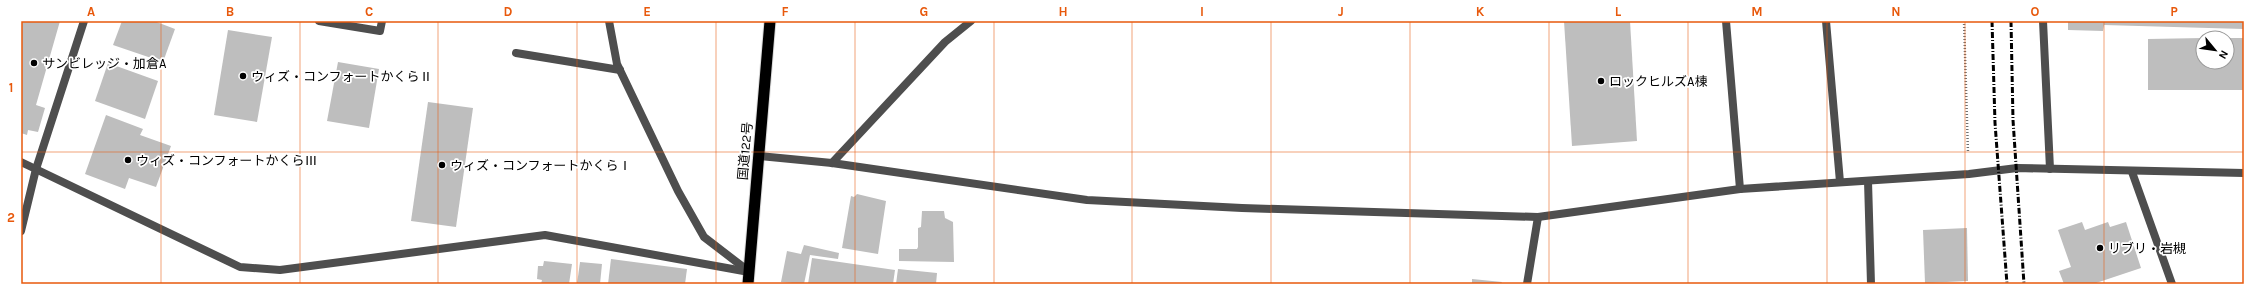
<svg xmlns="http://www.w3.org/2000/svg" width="2265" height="305" viewBox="0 0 2265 305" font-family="Karla,'Noto Sans JP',sans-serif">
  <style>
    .building { fill: #bebebe }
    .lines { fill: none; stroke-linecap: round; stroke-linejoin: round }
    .trunk-casing { stroke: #dbdbdb; stroke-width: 13 }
    .path { stroke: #707070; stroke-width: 2.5; stroke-dasharray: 1 2; stroke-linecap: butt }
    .service { stroke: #4e4e4e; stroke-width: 8 }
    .minor { stroke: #4e4e4e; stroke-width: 8 }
    .tertiary { stroke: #4e4e4e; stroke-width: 8 }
    .trunk { stroke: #000; stroke-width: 11 }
    .rail { stroke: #000; stroke-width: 3; stroke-dasharray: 6 2 1 2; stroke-linecap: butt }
    .grid { fill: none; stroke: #e8590c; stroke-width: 1; stroke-opacity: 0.55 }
    .poi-dot { fill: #000; stroke: #fff; stroke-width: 1.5 }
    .labels { text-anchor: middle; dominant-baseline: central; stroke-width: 3.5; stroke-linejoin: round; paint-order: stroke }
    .poi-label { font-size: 13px; fill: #000; stroke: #fff; text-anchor: start }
    .street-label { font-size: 13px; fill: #000; stroke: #fff }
    .neatline { fill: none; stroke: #e8590c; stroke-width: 1.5 }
    .grid-label { font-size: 13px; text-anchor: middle; font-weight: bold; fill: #e8590c }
  </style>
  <rect width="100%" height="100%" fill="#fff"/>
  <g class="building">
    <polygon points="21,21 60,21 36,105 45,108 38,132 28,130 27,135 21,133"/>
    <polygon points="122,21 154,21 175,29 163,62 113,45"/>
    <polygon points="1564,21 1630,21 1637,141 1572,146"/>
    <polygon points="2068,21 2244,21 2244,29 2104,25 2103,31 2068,30"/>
    <polygon points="228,30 272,37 257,122 214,115"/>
    <polygon points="2203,38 2203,62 2227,62 2227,38 2244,38 2244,90 2148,90 2148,39"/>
    <polygon points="338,62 379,69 369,128 327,121"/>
    <polygon points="108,63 158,81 145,119 95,101"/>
    <polygon points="428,102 473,108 456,227 411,221"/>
    <polygon points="106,115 143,129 140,135 171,146 156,187 129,178 125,189 85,174"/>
    <polygon points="857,194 886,201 878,254 842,248 851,196 854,197"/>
    <polygon points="922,211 944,211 945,218 953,222 954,262 899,261 899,249 917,249 918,247 918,228 921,227"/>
    <polygon points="2082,222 2085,230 2108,222 2110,227 2126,222 2141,268 2093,284 2064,284 2059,271 2071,267 2058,230"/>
    <polygon points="1967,228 1968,281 1925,283 1923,230"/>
    <polygon points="804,245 839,253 838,259 810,255 804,284 781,282 787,251 801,254"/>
    <polygon points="812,258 895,270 893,284 808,284"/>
    <polygon points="611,259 687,269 685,284 608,284"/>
    <polygon points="544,261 572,264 569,284 541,284 542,280 537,279 538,266 543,266"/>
    <polygon points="580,262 602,264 600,284 577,284"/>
    <polygon points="898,269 937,273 936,284 896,284"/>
    <polygon points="1472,279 1502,282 1501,284 1472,284"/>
  </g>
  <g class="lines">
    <g class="trunk-casing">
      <polyline id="trunk" points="748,284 770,21"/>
    </g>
    <polyline class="path" points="1964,21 1968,153"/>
    <g class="service">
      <polyline points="1726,21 1740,189"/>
      <polyline points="1826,21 1840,182"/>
    </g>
    <g class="minor">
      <polyline points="319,21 380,31 382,21"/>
      <polyline points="609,21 617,64 678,191 704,237 747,270"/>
      <polyline points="2043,21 2050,169"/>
      <polyline points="516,53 620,70"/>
      <polyline points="21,162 240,267 280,270 545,235 749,272"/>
      <polyline points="832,163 945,42 971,21"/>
      <polyline points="2132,172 2172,284"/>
      <polyline points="1868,181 1871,284"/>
      <polyline points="21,231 36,169 84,21"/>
      <polyline points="1527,284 1538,217"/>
    </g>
    <polyline class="tertiary" points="759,156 832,163 1087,200 1242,208 1538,217 1740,189 1969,174 2017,168 2244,173"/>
    <use href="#trunk" class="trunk"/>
    <g class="rail">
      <polyline points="1992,21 1995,123 2007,284"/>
      <polyline points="2011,21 2013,120 2024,284"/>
    </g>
  </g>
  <path class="grid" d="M 161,21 L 161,284M 300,21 L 300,284M 438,21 L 438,284M 577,21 L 577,284M 716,21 L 716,284M 855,21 L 855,284M 994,21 L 994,284M 1132,21 L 1132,284M 1271,21 L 1271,284M 1410,21 L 1410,284M 1549,21 L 1549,284M 1688,21 L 1688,284M 1827,21 L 1827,284M 1965,21 L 1965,284M 2104,21 L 2104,284M 21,152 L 2244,152"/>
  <g class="poi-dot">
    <circle cx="34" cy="63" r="4"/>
    <circle cx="243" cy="76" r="4"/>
    <circle cx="1601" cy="81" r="4"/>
    <circle cx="128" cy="160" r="4"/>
    <circle cx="442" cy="165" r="4"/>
    <circle cx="2100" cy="248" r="4"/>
  </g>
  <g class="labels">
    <g class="poi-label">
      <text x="42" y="63">サンビレッジ・加倉A</text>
      <text x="251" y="76">ウィズ・コンフォートかくらⅡ</text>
      <text x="1609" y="81">ロックヒルズA棟</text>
      <text x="136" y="160">ウィズ・コンフォートかくらⅢ</text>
      <text x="450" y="165">ウィズ・コンフォートかくらⅠ</text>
      <text x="2108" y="248">リブリ・岩槻</text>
    </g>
    <g class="street-label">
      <text transform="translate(745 151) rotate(-85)">国道122号</text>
    </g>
  </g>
  <rect width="2265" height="305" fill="none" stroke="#ffffff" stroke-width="44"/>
  <g transform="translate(2215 50) rotate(119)"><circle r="19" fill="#ffffff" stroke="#999999"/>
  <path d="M0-3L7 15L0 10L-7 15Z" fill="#000000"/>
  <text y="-6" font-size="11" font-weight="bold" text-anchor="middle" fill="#000000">N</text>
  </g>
  <rect x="22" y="22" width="2221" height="261" class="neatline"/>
  <g class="grid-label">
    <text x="91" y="16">A</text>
    <text x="230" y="16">B</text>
    <text x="369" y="16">C</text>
    <text x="508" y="16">D</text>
    <text x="647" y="16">E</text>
    <text x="785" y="16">F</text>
    <text x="924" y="16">G</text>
    <text x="1063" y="16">H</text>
    <text x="1202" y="16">I</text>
    <text x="1341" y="16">J</text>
    <text x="1480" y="16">K</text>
    <text x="1618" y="16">L</text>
    <text x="1757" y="16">M</text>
    <text x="1896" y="16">N</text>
    <text x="2035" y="16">O</text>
    <text x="2174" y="16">P</text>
    <text x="11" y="92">1</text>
    <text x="11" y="222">2</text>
  </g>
</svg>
